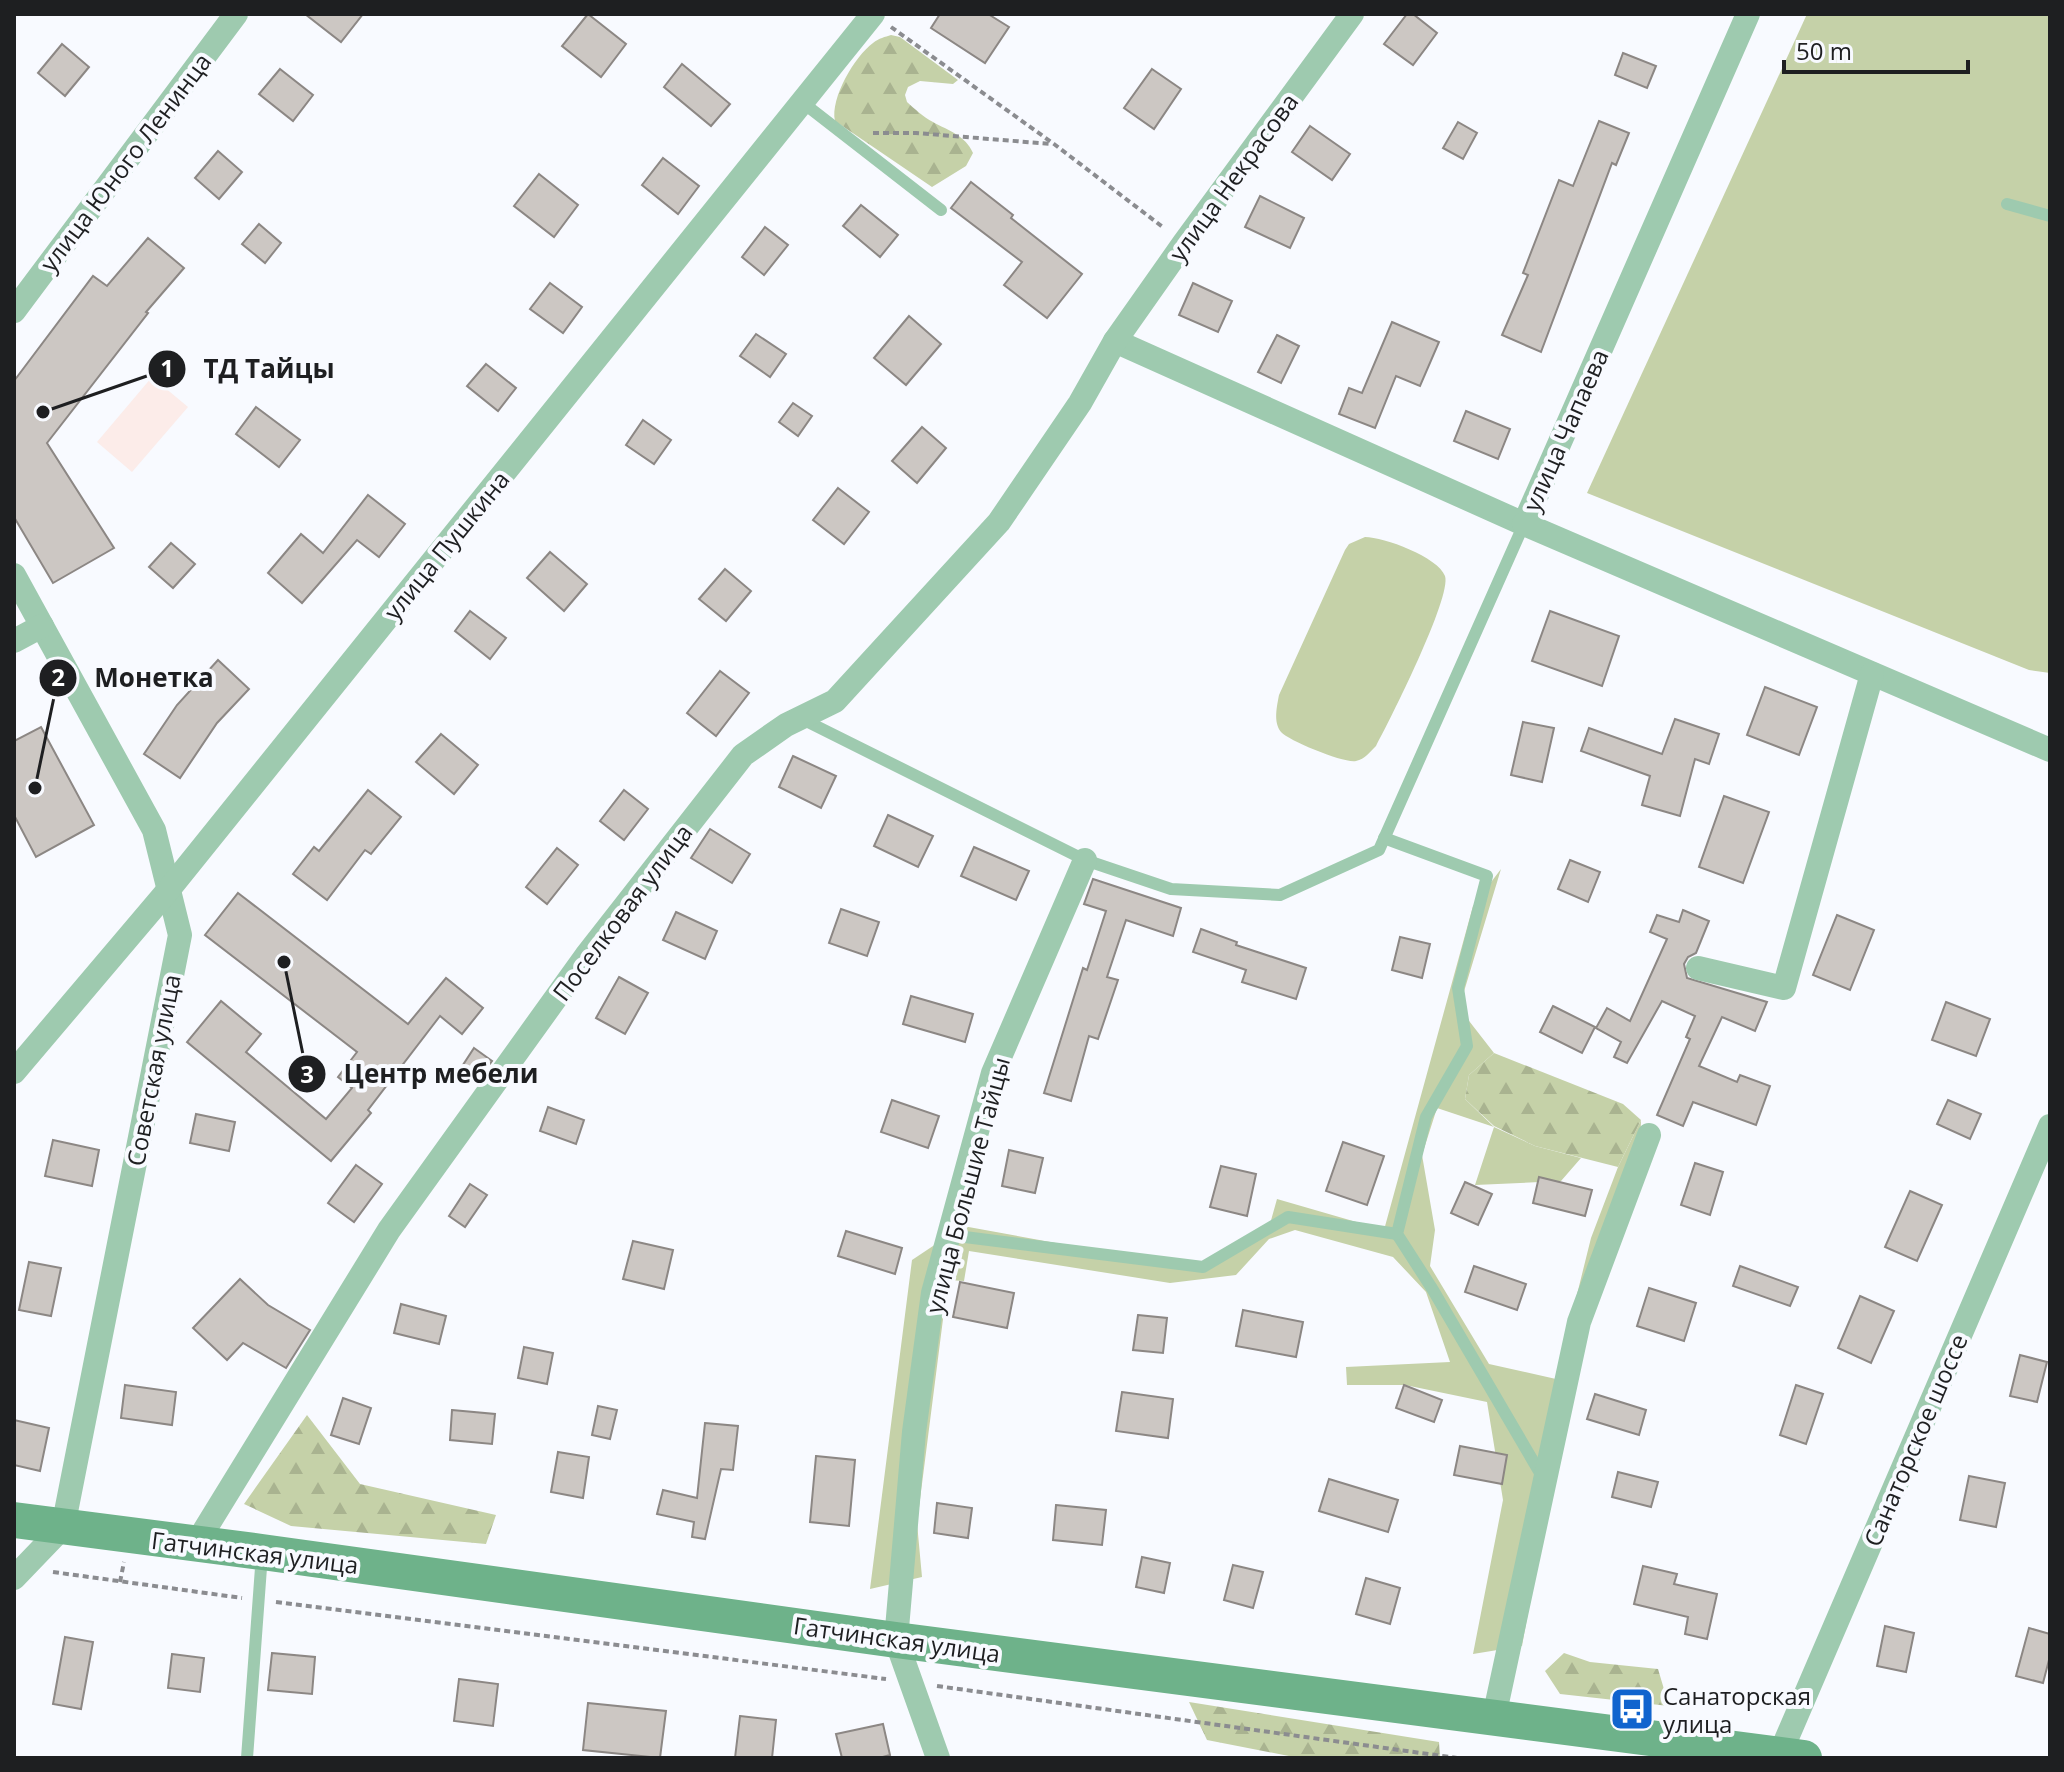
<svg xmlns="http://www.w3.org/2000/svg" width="2064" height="1772" viewBox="0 0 2064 1772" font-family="'Open Sans',sans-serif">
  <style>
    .industrial { fill: #fcece9 }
    .green { fill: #c5d1a8 }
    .forest { fill: url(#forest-firs) }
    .building { fill: #ccc7c3; stroke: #8c8784; stroke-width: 2 }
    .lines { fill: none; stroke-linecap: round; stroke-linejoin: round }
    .path { stroke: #8b8c90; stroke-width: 4; stroke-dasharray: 6 4; stroke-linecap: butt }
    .service { stroke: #9ecaaf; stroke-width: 12 }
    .minor { stroke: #9ecaaf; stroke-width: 24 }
    .secondary { stroke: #6eb28a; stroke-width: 36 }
    .labels { text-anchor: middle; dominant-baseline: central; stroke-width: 8; stroke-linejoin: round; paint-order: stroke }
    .street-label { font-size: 24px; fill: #1e1f21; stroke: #f8faff }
    .poi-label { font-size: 24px; fill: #1e1f21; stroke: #f8faff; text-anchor: start }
    .leader { fill: none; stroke: #1e1f21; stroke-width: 3 }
    .callout-dot { fill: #1e1f21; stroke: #f8faff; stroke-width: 3 }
    .mark-label { font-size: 24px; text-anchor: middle; font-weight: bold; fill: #fff }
    .callout-label { font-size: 26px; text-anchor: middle; font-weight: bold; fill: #1e1f21; stroke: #f8faff; stroke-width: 8; stroke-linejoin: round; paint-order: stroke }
  </style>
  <defs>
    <pattern id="forest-firs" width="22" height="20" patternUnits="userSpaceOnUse" patternTransform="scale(2)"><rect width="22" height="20" fill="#c5d1a8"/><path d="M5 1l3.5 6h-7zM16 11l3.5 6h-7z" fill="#a9b390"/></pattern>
  </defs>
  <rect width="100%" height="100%" fill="#f8faff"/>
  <polygon class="industrial" points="152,377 188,407 132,472 97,442"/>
  <g class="green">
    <polygon points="1807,14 2050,14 2050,673 2029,670 1587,493"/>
    <path d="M 1365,537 C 1384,537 1438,557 1445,576 C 1452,597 1389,722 1376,746 C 1370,752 1365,759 1356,761 C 1346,764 1289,741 1281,732 C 1273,722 1277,706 1279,695 L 1345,550 L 1349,544 Z"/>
    <polygon points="1501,869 1459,1008 1494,1053 1469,1075 1465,1099 1494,1127 1535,1146 1581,1158 1561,1181 1475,1185 1494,1127 1437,1108 1422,1155 1435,1230 1430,1266 1489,1364 1556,1379 1591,1238 1618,1167 1641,1120 1639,1191 1598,1286 1555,1463 1522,1646 1473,1654 1503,1500 1487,1402 1405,1385 1347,1385 1346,1367 1450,1362 1426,1292 1393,1257 1295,1230 1269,1239 1236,1275 1170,1283 969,1251 964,1281 948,1280 917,1523 922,1577 870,1589 912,1260 963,1226 1199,1269 1270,1224 1277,1199 1384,1230 1473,906"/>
  </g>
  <g class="forest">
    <path d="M 891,35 L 900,37 L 958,80 L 953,84 L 920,81 L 908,87 L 905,95 L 907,102 C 915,109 923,117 933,122 C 949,131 965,135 973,153 L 966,166 L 932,187 L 835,121 C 830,98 855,56 873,43 C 879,38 885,37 891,35 Z"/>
    <polygon points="1494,1053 1623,1104 1641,1120 1618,1167 1535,1146 1494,1126 1465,1099 1469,1075"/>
    <polygon points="307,1415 360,1484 496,1515 486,1544 291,1526 244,1504"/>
    <polygon points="1564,1653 1590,1662 1658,1669 1669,1706 1560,1694 1545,1671"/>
    <polygon points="1189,1702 1439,1742 1440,1758 1299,1758 1207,1740"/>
  </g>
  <g class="building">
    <polygon points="305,14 363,14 341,42"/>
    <polygon points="588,14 626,44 601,77 562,46"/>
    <polygon points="940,14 988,14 1009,27 985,63 931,28"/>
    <polygon points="1407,14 1413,14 1437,33 1413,65 1384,44"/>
    <polygon points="62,44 89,67 65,96 38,73"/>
    <polygon points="1623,53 1656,66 1647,88 1615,75"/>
    <polygon points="682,64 730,104 711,126 664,87"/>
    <polygon points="280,69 313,95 293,121 259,94"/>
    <polygon points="1152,69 1181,89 1154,129 1124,108"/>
    <polygon points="1599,121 1629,133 1616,165 1612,163 1541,352 1502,335 1528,275 1523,273 1559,180 1573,186"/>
    <polygon points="1458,122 1477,133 1463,159 1443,148"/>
    <polygon points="1310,126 1350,154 1332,180 1292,152"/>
    <polygon points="218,151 242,172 219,199 195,178"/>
    <polygon points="663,158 699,186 678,214 642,185"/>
    <polygon points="539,174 578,205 554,237 514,206"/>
    <polygon points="971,182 1013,215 1011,218 1082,274 1047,318 1004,285 1022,262 951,208"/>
    <polygon points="1260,196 1304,218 1290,248 1245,227"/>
    <polygon points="861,205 898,235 880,257 843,226"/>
    <polygon points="259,224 281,243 265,263 242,244"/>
    <polygon points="765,227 788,245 764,275 742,257"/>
    <polygon points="148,238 184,268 146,312 148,313 47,443 114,548 53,583 14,517 14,381 93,276 107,286"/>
    <polygon points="550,283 582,307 563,333 530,309"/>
    <polygon points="1193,283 1232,301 1218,332 1179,315"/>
    <polygon points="909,316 941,344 906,385 874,358"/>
    <polygon points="1392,322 1439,342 1420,386 1396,376 1375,428 1339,414 1349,388 1362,393"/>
    <polygon points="756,334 786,354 770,377 740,356"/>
    <polygon points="1277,335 1299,346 1281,383 1258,372"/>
    <polygon points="486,364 516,388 498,411 467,386"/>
    <polygon points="793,403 812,416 798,436 779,422"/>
    <polygon points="256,407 300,440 279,467 236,434"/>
    <polygon points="1466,411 1510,429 1498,459 1454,441"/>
    <polygon points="643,420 671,440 654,464 626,445"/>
    <polygon points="922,427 946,448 917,483 892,461"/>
    <polygon points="838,488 869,512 844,544 813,520"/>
    <polygon points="368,495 405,524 379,557 357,540 302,603 268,573 301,534 323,553"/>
    <polygon points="171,543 195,564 173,588 149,567"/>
    <polygon points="550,552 587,584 564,611 527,578"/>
    <polygon points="725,569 751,591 726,621 699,599"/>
    <polygon points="470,611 506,638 490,659 455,631"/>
    <polygon points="1550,611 1619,636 1602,686 1532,661"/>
    <polygon points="218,660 249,689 217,723 180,778 144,754 177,705"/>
    <polygon points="720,671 749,693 716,736 687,713"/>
    <polygon points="1765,687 1817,707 1799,755 1747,735"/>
    <polygon points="1675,719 1719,734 1709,764 1695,759 1680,816 1642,805 1650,776 1581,751 1589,728 1662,754"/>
    <polygon points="1523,722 1554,728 1542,782 1511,775"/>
    <polygon points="41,727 94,825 36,857 14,815 14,741"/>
    <polygon points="441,734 478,765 454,794 416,762"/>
    <polygon points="793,756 836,776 821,808 779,787"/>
    <polygon points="368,790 401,817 371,854 365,850 327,900 293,874 314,847 319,851"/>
    <polygon points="624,790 648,809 624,840 600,821"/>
    <polygon points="1724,796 1769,812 1743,883 1699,867"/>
    <polygon points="888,815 933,836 918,867 874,846"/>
    <polygon points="710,829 750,854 732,883 691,858"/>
    <polygon points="974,847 1029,871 1016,900 961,876"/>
    <polygon points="557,848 578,865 547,904 526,887"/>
    <polygon points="1570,860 1600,872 1588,902 1558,889"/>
    <polygon points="1093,879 1181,908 1173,936 1126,920 1107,977 1118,980 1098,1039 1089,1036 1071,1101 1044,1093 1083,968 1087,970 1106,911 1084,904"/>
    <polygon points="238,893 408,1024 446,978 483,1008 462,1034 440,1016 368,1110 371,1113 331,1161 187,1042 221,1001 261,1034 246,1052 326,1119 352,1088 338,1077 357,1052 205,935"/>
    <polygon points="841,909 879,922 867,956 829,943"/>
    <polygon points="1683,910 1709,921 1696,953 1688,957 1684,964 1687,978 1767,1002 1755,1031 1722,1017 1699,1066 1737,1082 1740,1075 1770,1086 1756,1125 1693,1102 1683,1126 1657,1115 1690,1039 1686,1037 1695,1016 1662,1001 1627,1063 1614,1057 1621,1042 1596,1028 1607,1008 1630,1021 1667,939 1650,932 1657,915 1679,922"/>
    <polygon points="676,912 717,931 705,959 663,940"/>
    <polygon points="1837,915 1874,930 1850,990 1813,975"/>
    <polygon points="1201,929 1237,942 1236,945 1306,968 1296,999 1242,982 1246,970 1193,952"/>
    <polygon points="1400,937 1430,944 1422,978 1392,970"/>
    <polygon points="619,977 648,993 625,1034 596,1018"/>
    <polygon points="911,996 973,1014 965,1042 903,1024"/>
    <polygon points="1946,1002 1990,1019 1976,1056 1932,1040"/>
    <polygon points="1553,1006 1595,1027 1582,1053 1540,1032"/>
    <polygon points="474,1048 492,1061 476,1083 459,1071"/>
    <polygon points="892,1100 939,1116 928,1148 881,1132"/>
    <polygon points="1948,1100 1981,1114 1970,1139 1937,1124"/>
    <polygon points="548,1107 584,1120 576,1144 540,1131"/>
    <polygon points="196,1114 235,1122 229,1151 190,1143"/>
    <polygon points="53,1140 99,1150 92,1186 45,1176"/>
    <polygon points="1343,1142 1384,1156 1367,1205 1326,1191"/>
    <polygon points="1009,1150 1043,1158 1035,1193 1002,1186"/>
    <polygon points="1695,1163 1723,1172 1710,1215 1681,1205"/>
    <polygon points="356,1165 382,1184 354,1222 328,1203"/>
    <polygon points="1221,1166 1256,1174 1247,1216 1210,1207"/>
    <polygon points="1539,1177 1592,1190 1585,1216 1533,1203"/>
    <polygon points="1465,1182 1492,1194 1478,1225 1451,1213"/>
    <polygon points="470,1184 487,1195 465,1227 449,1216"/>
    <polygon points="1910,1191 1942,1205 1917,1261 1885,1247"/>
    <polygon points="846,1231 902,1248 895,1274 838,1256"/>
    <polygon points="633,1241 673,1250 664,1289 623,1279"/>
    <polygon points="29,1262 61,1268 51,1316 19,1310"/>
    <polygon points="1474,1266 1526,1284 1517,1310 1465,1292"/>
    <polygon points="1740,1266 1798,1287 1790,1306 1733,1286"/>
    <polygon points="240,1279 268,1305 310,1330 286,1368 243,1343 227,1360 193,1328"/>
    <polygon points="960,1282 1014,1293 1007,1328 953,1317"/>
    <polygon points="1649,1288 1696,1303 1684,1341 1637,1326"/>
    <polygon points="1860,1296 1894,1311 1871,1363 1838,1348"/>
    <polygon points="401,1304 446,1316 439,1344 394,1333"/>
    <polygon points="1243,1310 1303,1322 1296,1357 1236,1346"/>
    <polygon points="1138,1315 1167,1318 1163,1353 1133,1350"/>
    <polygon points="524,1347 553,1353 547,1384 518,1378"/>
    <polygon points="2020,1355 2047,1362 2037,1402 2010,1396"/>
    <polygon points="125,1385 176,1392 172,1425 121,1418"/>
    <polygon points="1404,1385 1442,1400 1434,1422 1396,1408"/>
    <polygon points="1796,1385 1823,1394 1806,1444 1780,1435"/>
    <polygon points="1122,1392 1173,1399 1168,1438 1116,1431"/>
    <polygon points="1595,1394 1646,1410 1639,1435 1587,1419"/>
    <polygon points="343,1398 371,1408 359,1444 331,1435"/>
    <polygon points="598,1406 617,1410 610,1439 592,1435"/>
    <polygon points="452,1410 495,1414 492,1444 450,1440"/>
    <polygon points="14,1420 49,1428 40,1471 14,1465"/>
    <polygon points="705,1423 738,1426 733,1470 721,1469 705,1539 692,1537 694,1522 657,1514 663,1490 697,1498"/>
    <polygon points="1460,1446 1507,1455 1502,1484 1454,1475"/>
    <polygon points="558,1452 589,1457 583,1498 551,1492"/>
    <polygon points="816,1456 855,1460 849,1526 810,1522"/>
    <polygon points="1618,1472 1658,1482 1651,1507 1612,1497"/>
    <polygon points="1969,1476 2005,1483 1996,1527 1960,1520"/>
    <polygon points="1329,1479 1398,1500 1388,1532 1319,1511"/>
    <polygon points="937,1503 972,1508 968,1538 934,1533"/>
    <polygon points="1056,1505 1106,1510 1102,1545 1053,1540"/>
    <polygon points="1142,1557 1170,1563 1164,1593 1136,1587"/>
    <polygon points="1233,1565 1263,1572 1253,1608 1224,1600"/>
    <polygon points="1643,1566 1677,1574 1674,1584 1717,1594 1707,1639 1685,1634 1688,1617 1634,1604"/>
    <polygon points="1366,1578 1400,1588 1390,1624 1356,1614"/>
    <polygon points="1885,1626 1914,1633 1906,1672 1877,1666"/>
    <polygon points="2029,1628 2050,1634 2050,1656 2043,1683 2016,1676"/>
    <polygon points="65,1637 93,1642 81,1709 53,1704"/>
    <polygon points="272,1653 315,1657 312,1694 268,1690"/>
    <polygon points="172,1654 204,1658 200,1692 168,1688"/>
    <polygon points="459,1679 498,1684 493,1726 454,1721"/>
    <polygon points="588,1703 666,1711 660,1758 583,1750"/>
    <polygon points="740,1716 776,1720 772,1758 735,1758"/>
    <polygon points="883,1724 890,1755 879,1758 842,1758 836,1734"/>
  </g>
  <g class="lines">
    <g class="path">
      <polyline points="891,27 1054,144 1164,228"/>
      <polyline points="873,133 916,133 1051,144"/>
      <polyline points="53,1572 242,1598"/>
      <polyline points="120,1582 124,1562"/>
      <polyline points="276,1602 886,1679"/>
      <polyline points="937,1686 1457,1758"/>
    </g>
    <g class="service">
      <polyline points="802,102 941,210"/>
      <polyline points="2007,204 2050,216"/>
      <polyline points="800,718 1085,860 1171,889 1280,895 1379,850 1524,524"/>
      <polyline points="1384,838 1487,876 1458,988 1467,1046 1426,1117 1397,1234 1433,1290 1543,1478"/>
      <polyline points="949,1235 1203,1267 1288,1217 1397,1234"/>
      <polyline points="247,1758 262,1554"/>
    </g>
    <g class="minor">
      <polyline points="14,311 236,14"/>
      <polyline points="1115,341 1524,524 1748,14"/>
      <polyline points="1524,524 2050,750"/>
      <polyline points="14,575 154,830 180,935 63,1527 14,1578"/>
      <polyline points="14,641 42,626"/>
      <polyline points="1698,968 1784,988 1872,674"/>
      <polyline points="14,1072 170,888 873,14"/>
      <polyline points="196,1544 389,1230 586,956 743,755 786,725 835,701 999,522 1080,403 1115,341 1184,243 1352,14"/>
      <polyline points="1494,1717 1579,1322 1649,1135"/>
      <polyline points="1780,1754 2050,1126"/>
      <polyline points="938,1758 896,1640 914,1432 933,1293 993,1073 1085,860"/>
    </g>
    <polyline class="secondary" points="14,1520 262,1552 896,1640 1804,1758"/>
  </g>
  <defs>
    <g id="bus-square" transform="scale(2.3)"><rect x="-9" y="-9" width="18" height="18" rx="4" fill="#1164ce" stroke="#f8faff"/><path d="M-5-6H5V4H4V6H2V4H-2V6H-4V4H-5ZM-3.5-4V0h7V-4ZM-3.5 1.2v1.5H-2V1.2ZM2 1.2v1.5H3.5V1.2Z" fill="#fff"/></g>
  </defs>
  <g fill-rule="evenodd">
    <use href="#bus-square" x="1632" y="1709"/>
  </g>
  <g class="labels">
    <g class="street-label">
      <text transform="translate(125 162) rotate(-53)">улица Юного Ленинца</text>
      <text transform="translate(1233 177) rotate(-54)">улица Некрасова</text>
      <text transform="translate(1565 430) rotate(-66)">улица Чапаева</text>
      <text transform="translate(446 545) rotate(-51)">улица Пушкина</text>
      <text transform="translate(622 912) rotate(-53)">Поселковая улица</text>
      <text transform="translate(153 1070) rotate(-79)">Советская улица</text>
      <text transform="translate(967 1185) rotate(-75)">улица Большие Тайцы</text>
      <text transform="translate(1915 1440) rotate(-67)">Санаторское шоссе</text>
      <text transform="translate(255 1552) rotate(7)">Гатчинская улица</text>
      <text transform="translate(897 1639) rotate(8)">Гатчинская улица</text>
    </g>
    <g class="poi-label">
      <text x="1663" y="1695">Санаторская<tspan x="1663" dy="28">улица</tspan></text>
    </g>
  </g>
  <path class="leader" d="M43 412L167 369M35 788L58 678M284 962L307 1074"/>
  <g class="callout-dot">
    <circle cx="43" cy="412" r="8"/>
    <circle cx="35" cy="788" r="8"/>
    <circle cx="284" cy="962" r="8"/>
    <circle cx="167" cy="369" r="20"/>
    <circle cx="58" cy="678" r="20"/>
    <circle cx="307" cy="1074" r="20"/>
  </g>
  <g class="mark-label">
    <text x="167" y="377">1</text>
    <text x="58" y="686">2</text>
    <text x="307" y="1083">3</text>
  </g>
  <g class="callout-label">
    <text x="269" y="378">ТД Тайцы</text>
    <text x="154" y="687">Монетка</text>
    <text x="441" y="1083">Центр мебели</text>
  </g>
  <rect width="2064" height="1772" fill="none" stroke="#1e1f21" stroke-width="32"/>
  <path d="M1784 60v12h184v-12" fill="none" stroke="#1e1f21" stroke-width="4"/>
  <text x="1796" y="60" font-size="24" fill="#1e1f21" stroke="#f8faff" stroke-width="6" paint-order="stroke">50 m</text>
</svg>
